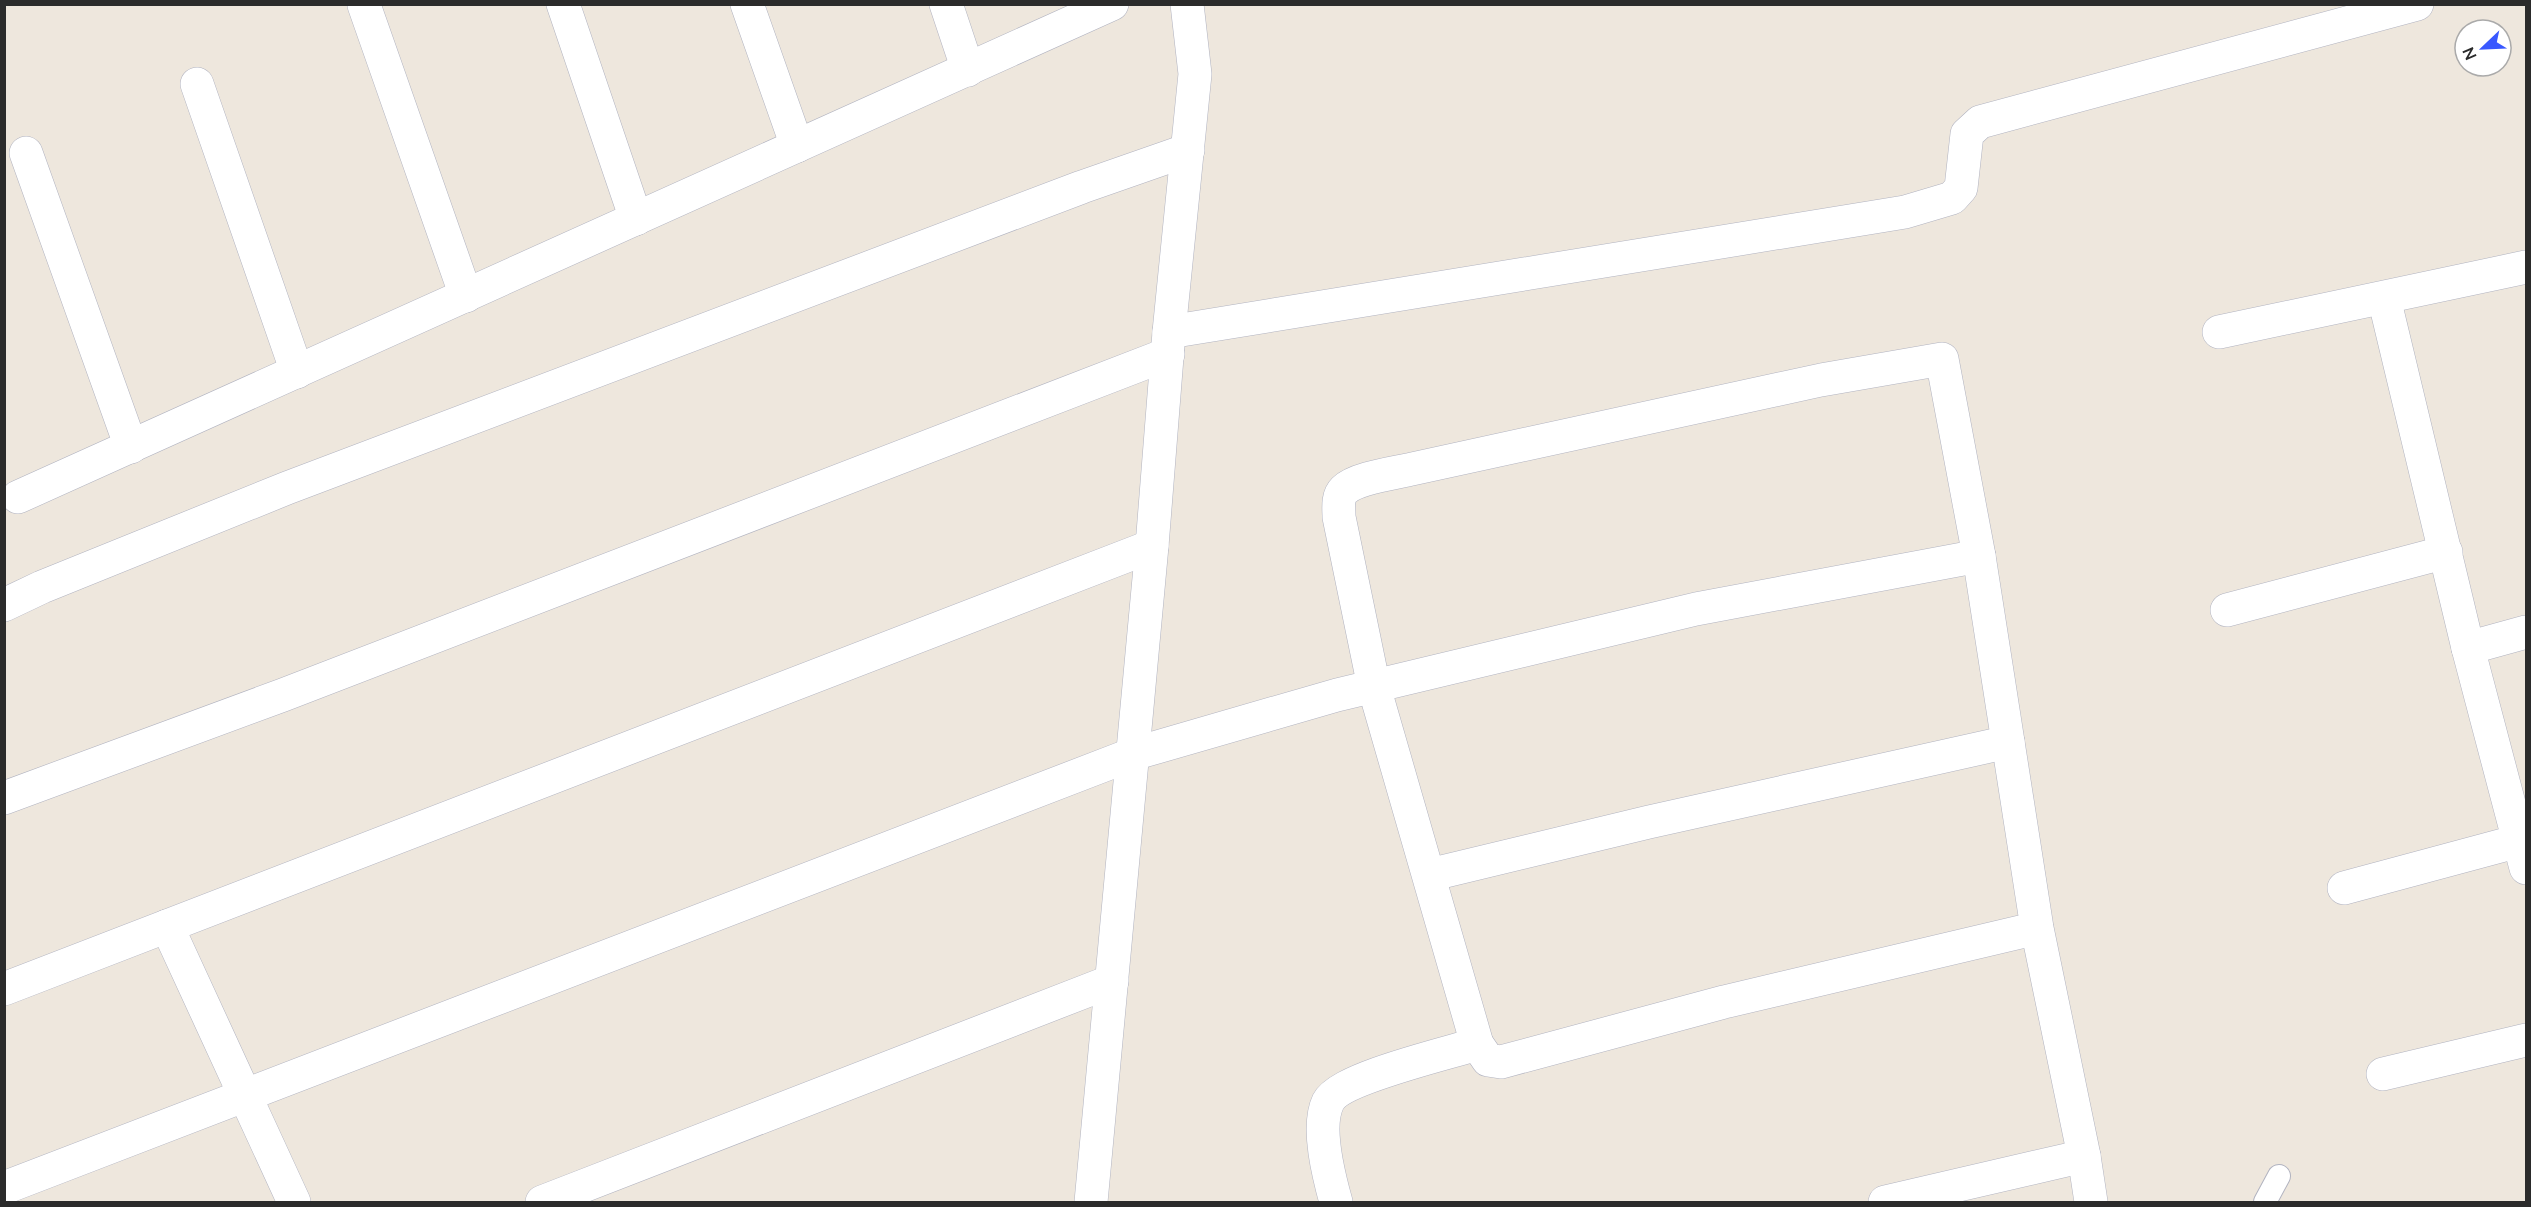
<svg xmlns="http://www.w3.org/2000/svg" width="2531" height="1207" viewBox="0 0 2531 1207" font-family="'Nunito Sans',sans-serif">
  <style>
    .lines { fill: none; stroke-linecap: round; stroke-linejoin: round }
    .lane-casing { stroke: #b1b3c0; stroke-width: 24 }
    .street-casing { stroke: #b1b3c0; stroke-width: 34 }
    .secondary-casing { stroke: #b1b3c0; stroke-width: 34 }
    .lane { stroke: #fff; stroke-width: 22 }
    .street { stroke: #fff; stroke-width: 33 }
    .secondary { stroke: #fff; stroke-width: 33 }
  </style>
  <rect width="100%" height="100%" fill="#eee7dd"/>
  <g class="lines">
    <g class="lane-casing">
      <polyline id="lane" points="2265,1202 2279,1176"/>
    </g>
    <g class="street-casing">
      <g id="street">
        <polyline points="563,4 636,219"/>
        <polyline points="747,4 797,146"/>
        <polyline points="946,4 968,70"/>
        <polyline points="364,5 466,296"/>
        <polyline points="197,84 297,372"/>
        <polyline points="26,153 131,447"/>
        <polyline points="2384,298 2468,648 2526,868"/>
        <polyline points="1169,332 1905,212 1952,198 1961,188 1967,134 1980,122 2417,4"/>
        <polyline points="2219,332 2526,267"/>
        <polyline points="18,497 1112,4"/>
        <polyline points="4,605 42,587 287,488 1082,187 1188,150"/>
        <polyline points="2227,610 2446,552"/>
        <polyline points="2468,648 2526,632"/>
        <polyline points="4,798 283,695 1168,354"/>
        <polyline points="1429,875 1649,822 2008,742"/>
        <polyline points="2344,888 2526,839"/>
        <polyline points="167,926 294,1202"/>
        <path d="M 2037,928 L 1724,1002 L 1501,1062 L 1488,1060 L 1477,1044 L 1374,687 L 1339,517 C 1339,509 1337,497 1344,490 C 1356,478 1395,473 1412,469 L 1821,380 L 1942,359 L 1979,556 L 2037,928 L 2084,1156 L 2091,1202"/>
        <polyline points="4,989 1152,546"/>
        <polyline points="2383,1074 2526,1040"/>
        <polyline points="4,1188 1133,754 1337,695 1696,609 1979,556"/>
        <polyline points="542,1202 1112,981"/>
        <path d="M 1336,1202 C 1329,1177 1316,1127 1328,1102 C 1340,1078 1449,1053 1477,1044"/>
        <polyline points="1885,1202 2084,1156"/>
      </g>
    </g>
    <g class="secondary-casing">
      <polyline id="secondary" points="1091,1202 1152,546 1169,332 1195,74 1187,4"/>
    </g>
    <use href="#lane" class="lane"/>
    <use href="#street" class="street"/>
    <use href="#secondary" class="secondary"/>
  </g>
  <rect width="2531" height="1207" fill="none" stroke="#2b2b2b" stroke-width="12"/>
  <g transform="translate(2483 48) rotate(247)"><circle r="28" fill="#ffffff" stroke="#aaaaaa" stroke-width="1.5"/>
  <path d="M0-4.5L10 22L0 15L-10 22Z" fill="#3958ff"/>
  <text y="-9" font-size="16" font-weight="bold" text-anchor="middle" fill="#2b2b2b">N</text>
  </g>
</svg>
